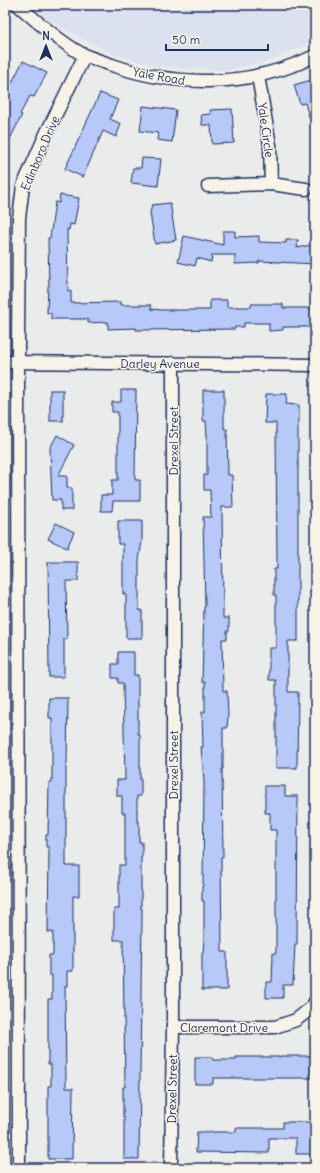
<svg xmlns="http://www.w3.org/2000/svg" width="320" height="1173" viewBox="0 0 320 1173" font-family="Delius,sans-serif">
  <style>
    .built { fill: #dbe1ef }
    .building { fill: #b7c9f9; stroke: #1b2f5e }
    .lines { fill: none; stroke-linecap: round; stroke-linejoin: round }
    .minor-casing { stroke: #1b2f5e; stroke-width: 15 }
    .minor { stroke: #f7f3e8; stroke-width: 12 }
    .labels { text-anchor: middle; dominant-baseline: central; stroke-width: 3; stroke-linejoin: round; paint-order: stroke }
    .street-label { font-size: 12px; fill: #1b2f5e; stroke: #f7f3e8 }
  </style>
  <rect width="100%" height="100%" fill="#eaebeb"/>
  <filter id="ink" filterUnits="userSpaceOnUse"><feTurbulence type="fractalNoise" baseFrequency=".025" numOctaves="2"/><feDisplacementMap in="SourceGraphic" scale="8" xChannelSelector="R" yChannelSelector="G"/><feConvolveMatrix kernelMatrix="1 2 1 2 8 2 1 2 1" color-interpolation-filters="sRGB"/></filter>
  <g filter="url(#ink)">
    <polygon class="built" points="33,5 315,5 315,39 301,47 269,61 227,70 190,69 156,66 114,54 80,37 49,21"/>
    <g class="building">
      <polygon points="23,61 47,73 34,97 30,96 20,114 22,115 5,149 5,96"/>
      <polygon points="315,79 315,126 312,126 305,103 300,104 294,85"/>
      <polygon points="100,93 118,100 110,119 121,124 116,137 103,131 83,177 65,169"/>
      <polygon points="143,106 176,110 172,142 157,140 158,133 140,131"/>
      <polygon points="232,109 234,143 212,144 211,125 202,125 201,115 211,114 210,110"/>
      <polygon points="142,158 161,159 158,186 131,183 133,168 141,168"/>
      <polygon points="60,195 79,198 74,225 70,224 69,230 67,229 68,291 71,291 71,303 120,302 120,305 151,305 151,309 162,310 210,310 210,300 227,300 227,307 251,307 251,304 283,304 283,308 315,308 315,327 283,327 283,330 269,331 269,323 244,323 244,327 235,327 235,329 136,330 136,328 108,329 108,322 88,323 88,319 51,319 51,313 47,313 48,286 49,286 48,238 50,238 55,202 59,203"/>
      <polygon points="170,203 176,240 155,244 150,213 152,205"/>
      <polygon points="223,231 235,231 235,237 259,236 259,242 286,243 286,240 298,240 297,248 315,244 315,264 259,261 259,263 235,264 235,255 212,255 211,262 197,258 195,266 178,262 184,236 223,245"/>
      <rect x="50" y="390" width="13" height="31"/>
      <polygon points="121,390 136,390 135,480 140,480 140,501 113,501 112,511 101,511 101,495 112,495 112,480 118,480 118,412 112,412 112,402 121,402"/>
      <polygon points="203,390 224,390 224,429 227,429 228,475 232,475 233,507 222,507 223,607 223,618 229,618 229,631 227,631 227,639 222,639 223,691 227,691 228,716 227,728 223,728 223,769 222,769 223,857 221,857 222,952 227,952 227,990 202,990 202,953 203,953 204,939 204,901 202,901 202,886 203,886 204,781 201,747 203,747 202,712 205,712 205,682 202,682 204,607 205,607 203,517 211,517 210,490 204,490 204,475 207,475 207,436 206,421 203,421"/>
      <polygon points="266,394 287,394 286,404 299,405 299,423 298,423 298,641 288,641 288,692 298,692 297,768 276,768 276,680 269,680 269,648 276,648 276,595 274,595 274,569 277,569 276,423 265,423"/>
      <polygon points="57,435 74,445 58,476 67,476 67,488 72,488 72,510 61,510 61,500 52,500 50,448"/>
      <polygon points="118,521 142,521 142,541 139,560 139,610 142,610 142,638 126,638 126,594 123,594 123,544 118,544"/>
      <polygon points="56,523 74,532 67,548 48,539"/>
      <polygon points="48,562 78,562 78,581 66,581 67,639 64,639 64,677 49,677"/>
      <polygon points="118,652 134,652 134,675 138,675 138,734 140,734 140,780 141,780 141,796 137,796 137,821 139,821 139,842 142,842 142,857 141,857 141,909 142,909 142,915 139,1159 124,1159 124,1117 123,1117 123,1087 125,1087 123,940 114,940 114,909 119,909 119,865 125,865 125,813 122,813 122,796 117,796 117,780 125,780 123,683 118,683 118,678 112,678 112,664 118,664"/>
      <polygon points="49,698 68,698 67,764 66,764 66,866 79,866 79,896 73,896 73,971 67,971 67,986 65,986 66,1088 73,1088 72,1159 48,1159 48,1086 51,1086 51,1064 48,1064 48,999 52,999 52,975 49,975 49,955 53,955 53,932 48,932 49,847 46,847 46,835 48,835 49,782 52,782 52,718 49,718"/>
      <polygon points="265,786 285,786 285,796 298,796 297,944 295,944 293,985 283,985 283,998 266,998 266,982 272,982 273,953 276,953 276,830 270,830 270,813 265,813"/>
      <polygon points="280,1056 312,1056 312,1078 213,1078 213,1084 195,1084 195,1057 212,1057 213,1060 236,1060 236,1057 280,1057"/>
      <polygon points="283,1122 315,1122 315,1154 296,1154 296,1138 269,1138 269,1153 196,1152 197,1132 236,1132 236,1128 283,1128"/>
    </g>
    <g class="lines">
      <g class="minor-casing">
        <g id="minor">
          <path d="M 18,5 C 37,22 58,40 80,53 C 90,58 101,61 112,65 C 178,88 251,87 315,56"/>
          <polyline points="258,76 270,145 271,184"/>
          <polyline points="208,186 271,184 306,189"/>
          <polyline points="5,362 315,365"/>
          <polyline points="173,1027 275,1027 296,1020 311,1008 315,1002"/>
          <polyline points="19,1168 18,340 19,218 23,186 46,134 85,55"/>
          <polyline points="171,1168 173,1027 173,363"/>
        </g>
      </g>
      <use href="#minor" class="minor"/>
    </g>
  </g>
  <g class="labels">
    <g class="street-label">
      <text transform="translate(159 76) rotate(10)">Yale Road</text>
      <text transform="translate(266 130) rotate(82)">Yale Circle</text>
      <text transform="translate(40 153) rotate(-67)">Edinboro Drive</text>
      <text x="160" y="363">Darley Avenue</text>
      <text transform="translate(173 441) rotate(-90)">Drexel Street</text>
      <text transform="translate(173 765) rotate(-90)">Drexel Street</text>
      <text x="224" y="1027">Claremont Drive</text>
      <text transform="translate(172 1089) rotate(-89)">Drexel Street</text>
    </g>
  </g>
  <rect width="320" height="1173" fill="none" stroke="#f7f3e8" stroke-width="20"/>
  <rect x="10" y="10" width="300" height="1153" fill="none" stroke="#1b2f5e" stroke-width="1.5" filter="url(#ink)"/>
  <g transform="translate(46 46)" stroke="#f7f3e8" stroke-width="3" paint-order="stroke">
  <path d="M0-3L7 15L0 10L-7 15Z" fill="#1b2f5e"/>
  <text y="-6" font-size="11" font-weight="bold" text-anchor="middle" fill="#1b2f5e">N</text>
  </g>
  <path d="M166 44v6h102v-6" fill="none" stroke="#1b2f5e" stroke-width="2"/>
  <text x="172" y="44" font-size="12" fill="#1b2f5e" stroke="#f7f3e8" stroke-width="3" paint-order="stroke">50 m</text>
</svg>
